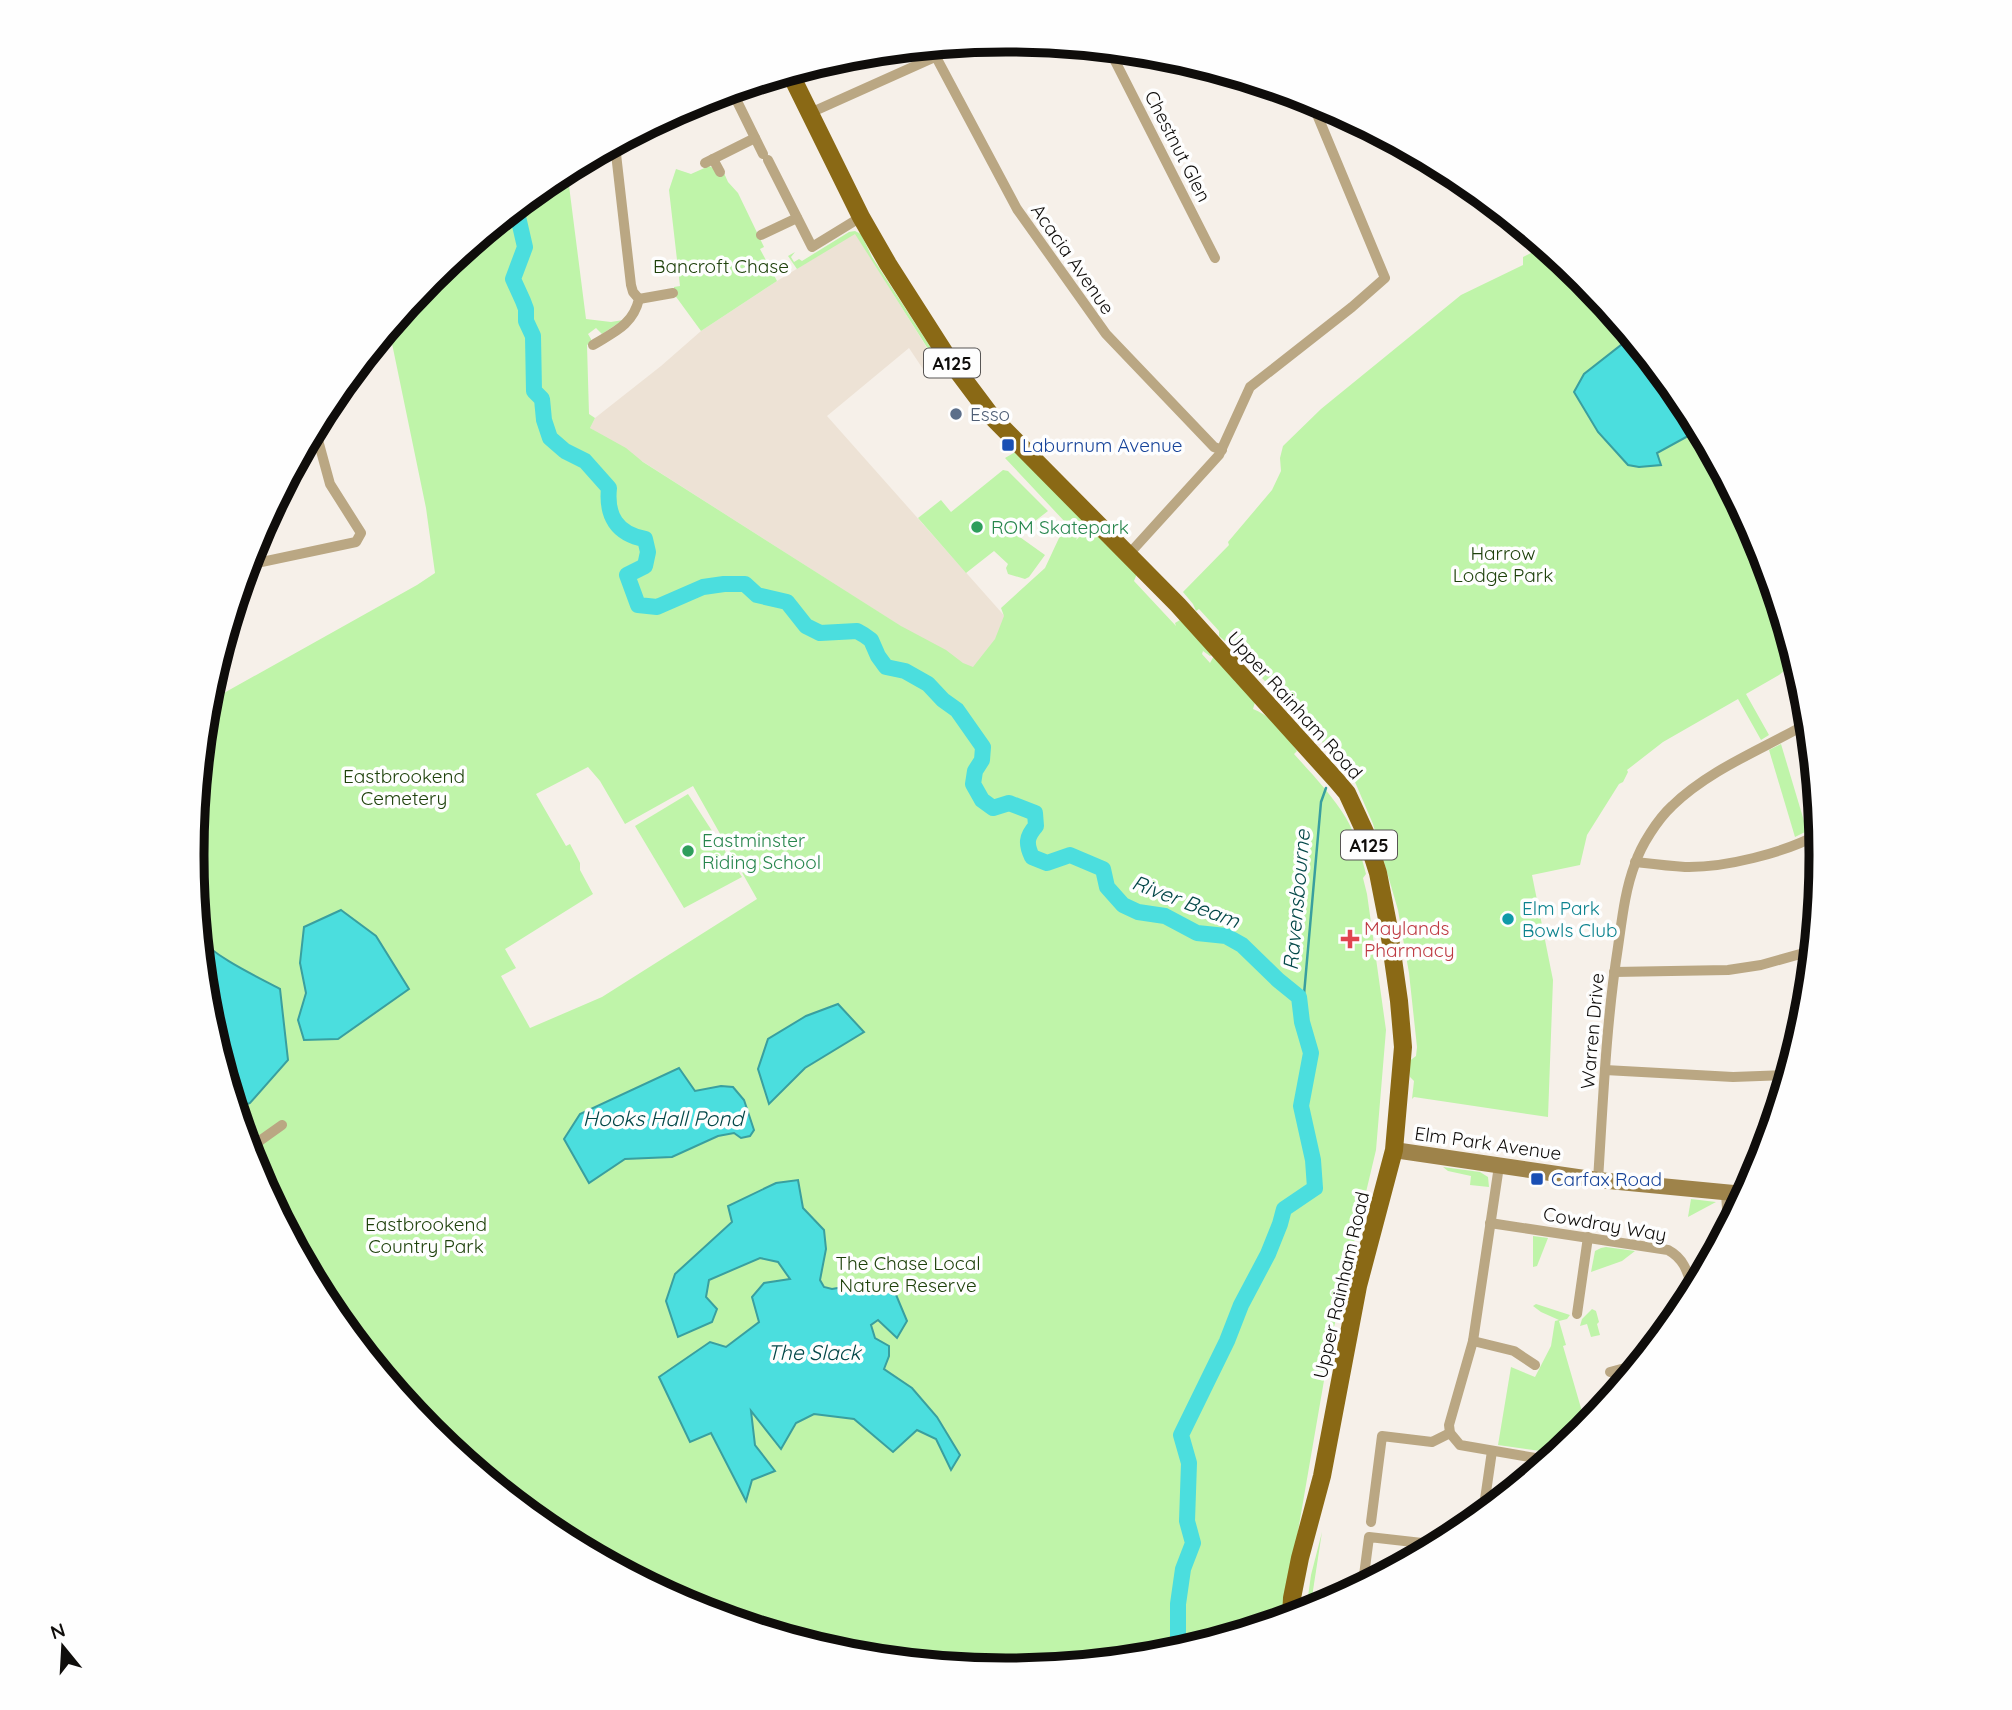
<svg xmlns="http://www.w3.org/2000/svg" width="2012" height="1710" viewBox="0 0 2012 1710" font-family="Quicksand,sans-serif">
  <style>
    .built { fill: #ede2d5 }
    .green { fill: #bff4a9; fill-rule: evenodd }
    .water { fill: #4bdede; stroke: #399f9f; stroke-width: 2 }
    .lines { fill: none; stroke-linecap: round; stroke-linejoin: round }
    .stream { stroke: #399f9f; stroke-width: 2.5 }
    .river { stroke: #4bdede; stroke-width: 16 }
    .street { stroke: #baa783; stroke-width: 10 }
    .secondary { stroke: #9e834a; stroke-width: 16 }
    .primary { stroke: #8a6915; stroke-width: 18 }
    .service-dot { fill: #5c6f8a; stroke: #fefefe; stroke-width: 2.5 }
    .transit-dot { fill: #1a4fb4; stroke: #fefefe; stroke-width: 2.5 }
    .leisure-dot { fill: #2e9e5b; stroke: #fefefe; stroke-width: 2.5 }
    .culture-dot { fill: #0f9aa8; stroke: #fefefe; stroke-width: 2.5 }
    .health-dot { fill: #e0444e; stroke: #fefefe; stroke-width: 2.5 }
    .labels { text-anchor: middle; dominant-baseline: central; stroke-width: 7; stroke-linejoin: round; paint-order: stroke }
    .shield { fill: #fefefe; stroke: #575554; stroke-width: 2 }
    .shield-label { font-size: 18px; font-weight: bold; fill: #0f0d0b }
    .street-label { font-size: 19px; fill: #0f0d0b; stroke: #fefefe }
    .park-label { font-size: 19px; fill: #1e410b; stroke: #fefefe }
    .service-label { font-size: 19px; fill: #4e5e75; stroke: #fefefe; text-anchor: start }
    .transit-label { font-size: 19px; fill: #164399; stroke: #fefefe; text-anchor: start }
    .leisure-label { font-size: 19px; fill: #27864d; stroke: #fefefe; text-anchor: start }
    .culture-label { font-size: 19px; fill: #0d838f; stroke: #fefefe; text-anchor: start }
    .health-label { font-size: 19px; fill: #be3a42; stroke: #fefefe; text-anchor: start }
    .water-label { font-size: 21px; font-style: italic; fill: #034748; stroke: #fefefe }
    .rim { fill: none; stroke: #0f0d0b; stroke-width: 9 }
  </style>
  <rect width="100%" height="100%" fill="#f6f0e9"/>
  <polygon class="built" points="855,233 937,364 925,372 909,348 827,416 1009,621 971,671 590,428 595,418 661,366 701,331 777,281"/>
  <g class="green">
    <polygon points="709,166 724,173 728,182 738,193 764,247 760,249 777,281 701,331 674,294 674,287 680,286 669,190 676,169 691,174"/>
    <path d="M 567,170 L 586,319 L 611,322 L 623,320 L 602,334 L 596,328 L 588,334 L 591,339 L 591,342 L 587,345 L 589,414 L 595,418 L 590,428 L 626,448 L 643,462 L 901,626 L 946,650 L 963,663 L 973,667 L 995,639 L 1004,616 L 1001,608 L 1045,568 L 1066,523 L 1005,458 L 1017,451 L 1084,521 L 1076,540 L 1094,524 L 1138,571 L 1134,581 L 1176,626 L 1175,623 L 1180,620 L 1213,654 L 1210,656 L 1203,651 L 1202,654 L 1210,663 L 1215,654 L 1233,674 L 1235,682 L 1241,684 L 1256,699 L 1253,709 C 1272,716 1286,735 1297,751 L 1294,754 C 1312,774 1332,795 1346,818 C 1356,835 1361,855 1366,874 L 1363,878 L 1367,894 L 1386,1030 L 1376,1150 L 1331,1340 L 1283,1618 L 1165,1654 L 1006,1670 L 847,1654 L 694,1608 L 553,1532 L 430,1431 L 328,1307 L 253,1166 L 207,1014 L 191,855 L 206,703 L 417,585 L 435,573 L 426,508 L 389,329 L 430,279 L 554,177 ZM 588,767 L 600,781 L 625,824 L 693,786 L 757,899 L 602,997 L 530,1028 L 501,976 L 516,968 L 505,949 L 593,894 L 580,870 L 580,863 L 570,844 L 566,846 L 536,794 Z"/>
    <polygon points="855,231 861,234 872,257 942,365 936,369 934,366 937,363 855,234 797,269 788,256 795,252 791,257 794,262 799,259 802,261 849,232"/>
    <path d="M 1543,247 L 1582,279 L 1684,403 L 1759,544 L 1795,662 L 1779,675 L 1746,694 L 1769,735 L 1761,740 L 1738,699 L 1663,742 L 1627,770 L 1628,772 L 1623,782 L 1619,784 L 1587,835 L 1580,865 L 1532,875 L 1553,980 L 1548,1117 L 1414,1097 L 1412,1099 L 1414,1081 L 1410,1077 L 1408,1062 L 1416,1056 L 1417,1047 L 1409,973 L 1398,910 L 1373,824 L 1352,775 L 1301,719 L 1299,720 C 1292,715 1291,709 1285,703 L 1282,705 L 1277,699 L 1274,691 L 1227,640 L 1225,641 L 1219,636 L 1219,631 L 1199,609 L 1196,611 L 1193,604 L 1183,592 L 1229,545 L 1228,542 L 1272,490 L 1281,471 L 1280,458 L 1283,446 L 1321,409 L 1461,295 L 1523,265 L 1523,257 Z"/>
    <polygon points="1003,470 1008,471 1048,511 1017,535 1045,555 1029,577 1025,579 1008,574 1006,568 1008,564 994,551 966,573 918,518 941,500 951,512"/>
    <polygon points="1781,744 1807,831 1795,837 1769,750"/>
    <polygon points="688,794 742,877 684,908 635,826"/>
    <polygon points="1443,1167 1480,1172 1488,1177 1489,1187 1470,1185 1471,1176 1448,1171"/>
    <polygon points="1691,1199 1716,1202 1688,1217"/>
    <polygon points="1533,1236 1548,1238 1537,1266 1533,1267"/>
    <polygon points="1606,1247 1635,1251 1622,1261 1591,1272 1595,1251 1601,1248"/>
    <polygon points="1536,1304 1570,1315 1567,1319 1559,1321 1566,1345 1563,1346 1583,1415 1571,1422 1568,1443 1555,1453 1498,1445 1511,1367 1535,1377 1551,1346 1555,1321 1559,1320 1541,1312 1533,1306"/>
    <polygon points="1592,1309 1596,1311 1599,1322 1597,1324 1600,1335 1591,1337 1587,1324 1580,1326 1582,1319"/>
    <polygon points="1322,1532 1310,1610 1306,1611 1311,1575"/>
  </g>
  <g class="water">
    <polygon points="1630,338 1684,403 1699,430 1657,453 1661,465 1639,467 1628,465 1598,432 1574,392 1584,374"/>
    <polygon points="341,910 376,936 409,989 338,1039 304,1040 298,1020 306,993 300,963 304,927"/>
    <path d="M 199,937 C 214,957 258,977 280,989 L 288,1060 L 250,1103 L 236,1109 L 207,1014 Z"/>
    <polygon points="838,1004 864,1032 805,1068 769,1104 758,1069 768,1039 806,1016"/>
    <polygon points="679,1068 695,1091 721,1086 733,1087 744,1100 754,1130 750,1136 741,1138 734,1133 718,1136 672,1157 625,1159 589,1183 564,1139 580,1114"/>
    <polygon points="798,1180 803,1208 824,1230 826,1249 820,1280 824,1287 832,1289 878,1281 892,1285 907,1321 897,1338 878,1320 871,1325 875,1338 889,1346 889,1356 884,1369 912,1388 937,1417 960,1455 951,1470 936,1439 917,1430 893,1452 854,1419 814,1414 796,1423 781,1449 751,1411 755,1445 775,1471 752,1480 746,1501 711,1433 690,1442 659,1377 710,1342 726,1347 759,1322 752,1297 764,1283 790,1279 778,1262 760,1258 709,1280 706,1297 717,1309 712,1322 678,1337 666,1301 675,1274 732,1222 728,1206 776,1183"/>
  </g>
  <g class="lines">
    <polyline class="stream" points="1302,1017 1321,802 1326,788"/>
    <path class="river" d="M 516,208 L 525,247 L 513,279 L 523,301 L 526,309 L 526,321 L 533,336 L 534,391 L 542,399 L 544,420 L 550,438 L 565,451 L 585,461 L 609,488 C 606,516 617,534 645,539 L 648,552 L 645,566 L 627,575 L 638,605 L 657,607 L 703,587 L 724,584 L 745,584 L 757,595 L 787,602 L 806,626 L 820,633 L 857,631 L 864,635 L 871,640 L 878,656 L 886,667 L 905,671 L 928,684 L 943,700 L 957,710 L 983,747 L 982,760 L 975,771 L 973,784 L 982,800 L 993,808 L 1009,803 L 1035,813 L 1036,826 C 1026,837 1026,844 1032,857 L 1047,863 L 1070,855 L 1103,869 L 1107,887 L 1123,905 L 1138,912 L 1165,916 L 1197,933 L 1226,936 L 1242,945 L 1278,980 L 1299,997 L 1302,1022 L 1311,1053 L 1301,1106 L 1313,1160 L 1315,1188 L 1284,1209 L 1280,1224 L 1268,1254 L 1241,1305 L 1227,1341 L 1181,1435 L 1189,1463 L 1187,1521 L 1193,1543 L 1183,1569 L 1178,1604 L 1178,1650"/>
    <g class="street">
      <polyline points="1110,51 1215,258"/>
      <polyline points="936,57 1017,209 1106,334 1214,447 1222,450"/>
      <polyline points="732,91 763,154"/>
      <polyline points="735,96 764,81"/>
      <polyline points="810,113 964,44"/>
      <polyline points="713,159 720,172"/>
      <polyline points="768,160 812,247 861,217"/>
      <polyline points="705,163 755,138"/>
      <polyline points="761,235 797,218"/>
      <polyline points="639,299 673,293"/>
      <path d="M 593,345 C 614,332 633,325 639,299 L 633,292 L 631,285 L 615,145"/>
      <polyline points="1129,554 1219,455 1250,387 1352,307 1385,278 1311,100"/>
      <polyline points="247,565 356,542 361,533 330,484 315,429"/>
      <path d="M 1635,862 C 1652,864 1668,866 1685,867 C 1724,868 1784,853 1819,834"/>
      <polyline points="1614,972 1728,970 1761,965 1811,951"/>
      <polyline points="1605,1070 1733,1077 1787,1075"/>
      <polyline points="248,1149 282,1125"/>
      <polyline points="1499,1166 1473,1341 1449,1425 1450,1433 1460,1445 1547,1460"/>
      <path d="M 1598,1180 C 1603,1102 1606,1024 1618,947 C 1622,919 1625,890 1635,864 C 1641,845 1658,819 1672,806 C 1710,769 1763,749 1808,723"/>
      <polyline points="1726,1193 1727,1209 1730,1220"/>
      <path d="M 1490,1223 L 1668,1250 C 1685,1259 1688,1274 1693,1290"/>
      <polyline points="1577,1314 1588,1237"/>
      <polyline points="1473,1341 1514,1351 1535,1365"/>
      <polyline points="1610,1372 1636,1365"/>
      <polyline points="1483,1513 1492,1451"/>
      <polyline points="1371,1522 1382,1436 1432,1442 1450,1433"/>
      <polyline points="1363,1583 1369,1537 1422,1543"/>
    </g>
    <polyline class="secondary" points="1394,1150 1598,1180 1744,1194"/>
    <polyline class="primary" points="790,73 861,217 888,264 950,361 992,417 1178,605 1336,780 1347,793 1365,832 1378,873 1388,924 1399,1001 1403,1047 1394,1150 1358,1286 1322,1476 1300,1558 1292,1598 1291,1616"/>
  </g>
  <circle class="service-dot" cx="956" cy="414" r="7"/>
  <g class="transit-dot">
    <rect x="1001" y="438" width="14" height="14" rx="3.5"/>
    <rect x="1530" y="1172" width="14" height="14" rx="3.5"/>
  </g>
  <g class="leisure-dot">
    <circle cx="977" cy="527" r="7"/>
    <circle cx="688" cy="851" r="7"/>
  </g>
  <circle class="culture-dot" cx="1508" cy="919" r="7"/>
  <path class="health-dot" d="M1346.5 928.5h7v7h7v7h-7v7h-7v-7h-7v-7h7z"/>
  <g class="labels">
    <g class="shield">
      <rect x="924" y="348.5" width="56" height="29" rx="5"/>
      <rect x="1341" y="830.5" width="56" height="29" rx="5"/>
    </g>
    <g class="shield-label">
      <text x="952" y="363">A125</text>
      <text x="1369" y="845">A125</text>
    </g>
    <g class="street-label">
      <text transform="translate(1178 146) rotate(63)">Chestnut Glen</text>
      <text transform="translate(1073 259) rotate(55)">Acacia Avenue</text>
      <text transform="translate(1295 705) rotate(48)">Upper Rainham Road</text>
      <text transform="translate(1592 1031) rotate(-85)">Warren Drive</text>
      <text transform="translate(1488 1143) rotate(8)">Elm Park Avenue</text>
      <text transform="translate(1605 1224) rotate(10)">Cowdray Way</text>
      <text transform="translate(1341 1285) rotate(-77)">Upper Rainham Road</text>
    </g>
    <g class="park-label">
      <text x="721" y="266">Bancroft Chase</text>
      <text x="1503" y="553">Harrow<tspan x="1503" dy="22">Lodge Park</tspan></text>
      <text x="404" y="776">Eastbrookend<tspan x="404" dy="22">Cemetery</tspan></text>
      <text x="426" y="1224">Eastbrookend<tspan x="426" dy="22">Country Park</tspan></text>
      <text x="908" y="1263">The Chase Local<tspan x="908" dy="22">Nature Reserve</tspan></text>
    </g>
    <g class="service-label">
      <text x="970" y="414">Esso</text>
    </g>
    <g class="transit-label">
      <text x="1022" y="445">Laburnum Avenue</text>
      <text x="1551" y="1179">Carfax Road</text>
    </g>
    <g class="leisure-label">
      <text x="991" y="527">ROM Skatepark</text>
      <text x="702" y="840">Eastminster<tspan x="702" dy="22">Riding School</tspan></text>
    </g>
    <g class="culture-label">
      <text x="1522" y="908">Elm Park<tspan x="1522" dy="22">Bowls Club</tspan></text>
    </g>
    <g class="health-label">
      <text x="1364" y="928">Maylands<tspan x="1364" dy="22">Pharmacy</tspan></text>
    </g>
    <g class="water-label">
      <text transform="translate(1296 900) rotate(-85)">Ravensbourne</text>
      <text transform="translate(1186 901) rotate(21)">River Beam</text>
      <text x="663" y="1118">Hooks Hall Pond</text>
      <text x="814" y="1352">The Slack</text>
    </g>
  </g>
  <path d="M0 0H2012V1710H0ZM1006 52H1007A802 802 0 0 1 1809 854V856A802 802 0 0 1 1007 1658H1006A802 802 0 0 1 204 856V854A802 802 0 0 1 1006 52Z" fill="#fefefe" fill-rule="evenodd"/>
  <path class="rim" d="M1006 52H1007A802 802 0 0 1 1809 854V856A802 802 0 0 1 1007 1658H1006A802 802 0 0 1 204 856V854A802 802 0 0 1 1006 52Z"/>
  <g transform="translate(63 1647) rotate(342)" stroke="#fefefe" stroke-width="5" paint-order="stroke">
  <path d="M0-5L12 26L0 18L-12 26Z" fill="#0f0d0b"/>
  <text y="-10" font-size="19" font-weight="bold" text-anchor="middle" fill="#0f0d0b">N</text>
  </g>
</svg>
